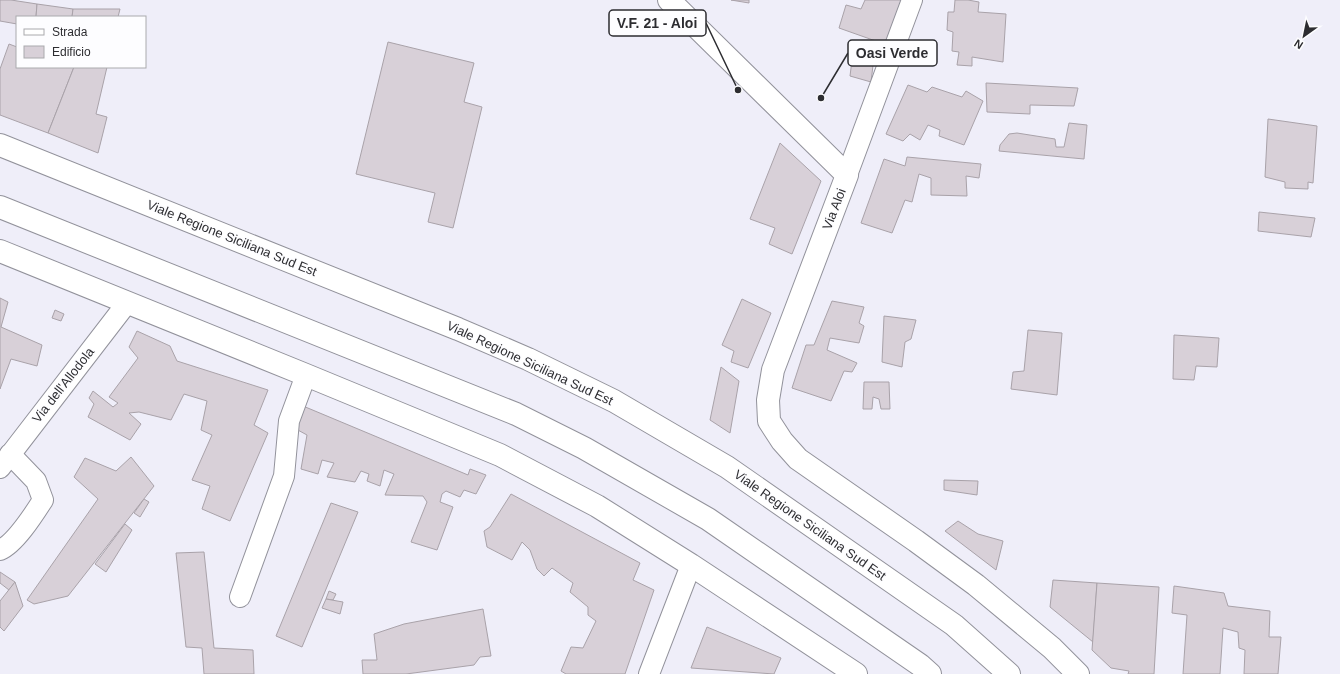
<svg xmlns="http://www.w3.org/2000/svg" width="1340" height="674" viewBox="0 0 1340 674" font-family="Arial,sans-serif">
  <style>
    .building { fill: #d8d0d8; stroke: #a9a2a9 }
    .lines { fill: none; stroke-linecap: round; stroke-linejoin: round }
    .street-casing { stroke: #92929b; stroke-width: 22 }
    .secondary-casing { stroke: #92929b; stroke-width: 24 }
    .primary-casing { stroke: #92929b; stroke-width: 24 }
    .street { stroke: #fff; stroke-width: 20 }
    .secondary { stroke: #fff; stroke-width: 22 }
    .primary { stroke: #fff; stroke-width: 22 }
    .labels { text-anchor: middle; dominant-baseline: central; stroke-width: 3; stroke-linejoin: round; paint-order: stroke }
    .street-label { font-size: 13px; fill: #2d2d31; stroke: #fdfdff }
    .leader { fill: none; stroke: #2d2d31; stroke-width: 1.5 }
    .callout-dot { fill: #2d2d31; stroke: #fdfdff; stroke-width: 1.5 }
    .callout { fill: #fdfdff; stroke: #2d2d31; stroke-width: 1.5 }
    .callout-label { font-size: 14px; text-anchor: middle; font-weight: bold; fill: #2d2d31 }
  </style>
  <rect width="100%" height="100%" fill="#efeef9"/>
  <g class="building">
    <polygon points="0,0 11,0 37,4 36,17 17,17 17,24 0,21"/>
    <polygon points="731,0 749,0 749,3"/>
    <polygon points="865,0 902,0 887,45 839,28 846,5 861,9"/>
    <polygon points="955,0 968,0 979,2 978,12 1006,14 1003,62 972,57 972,66 957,65 959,52 952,51 953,32 947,30 948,12 954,12"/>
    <polygon points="37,4 73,9 72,17 36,17"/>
    <polygon points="73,9 120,9 118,17 72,17"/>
    <polygon points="388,42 474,63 464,102 482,107 453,228 428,222 435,193 356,174"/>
    <polygon points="9,44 17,47 17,67 74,67 48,133 0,115 0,69"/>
    <polygon points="853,52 874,57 871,82 850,76"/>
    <polygon points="74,67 107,67 96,114 107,117 98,153 48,133"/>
    <polygon points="986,83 1078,88 1074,106 1030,105 1030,114 987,112"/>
    <polygon points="908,85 927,92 932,87 962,97 966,91 983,101 964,145 939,136 940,130 928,125 920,140 910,134 903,141 886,134"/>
    <polygon points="1268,119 1317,126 1313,183 1308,182 1308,189 1285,188 1285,182 1265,177"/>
    <polygon points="1069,123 1087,125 1084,159 999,151 1000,145 1009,134 1017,133 1055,139 1056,147 1064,147"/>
    <polygon points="780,143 821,181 792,254 769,244 775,228 750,219"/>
    <polygon points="907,157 981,164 979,178 966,176 967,196 931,195 931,178 919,174 912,202 905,200 892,233 861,223 884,159 905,166"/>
    <polygon points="1259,212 1315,218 1311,237 1258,231"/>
    <polygon points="0,298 8,302 1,327 42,345 37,366 11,359 0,389"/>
    <polygon points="742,299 771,313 748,368 731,362 734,351 722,345"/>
    <polygon points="832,301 864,307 859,323 864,326 859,343 830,338 827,350 857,363 852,372 844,371 831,401 792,388 806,345 814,345"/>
    <polygon points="55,310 64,314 61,321 52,318"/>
    <polygon points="884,316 916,320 911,339 905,342 902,367 882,362"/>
    <polygon points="1028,330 1062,333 1057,395 1011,389 1013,372 1024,371"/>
    <polygon points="137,331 170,346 177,361 268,390 254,425 268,433 230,521 202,509 210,486 192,480 212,435 201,430 207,401 184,394 171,420 139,412 129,413 141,424 130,440 88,417 94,404 89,398 93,391 113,407 118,403 109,397 138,358 129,347"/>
    <polygon points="1174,335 1219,338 1217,367 1196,366 1194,380 1173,379"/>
    <polygon points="721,367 739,381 730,433 710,420"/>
    <polygon points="864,382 889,382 890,409 881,409 879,399 873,397 872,409 863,409"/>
    <polygon points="303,406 468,475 470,469 486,475 476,494 464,490 460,497 446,491 442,494 440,502 453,507 437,550 411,542 427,502 423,496 385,495 394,474 384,470 380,486 367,481 369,474 361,471 355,482 327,477 334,463 322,460 318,474 301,469 307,435 296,429"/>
    <polygon points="131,457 154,486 68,596 34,604 27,600 98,499 74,477 85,458 116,471"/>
    <polygon points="944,480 978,481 977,495 944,490"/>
    <polygon points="511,494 640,563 633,580 654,590 625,674 566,674 561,671 571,647 583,648 596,621 588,615 588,607 570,592 573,583 552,568 544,576 537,569 530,550 522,542 512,560 487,547 484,531 490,527"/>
    <polygon points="144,499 149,502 140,517 134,513"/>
    <polygon points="331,503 358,512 302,647 276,636"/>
    <polygon points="958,521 978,534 1003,541 996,570 945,531"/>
    <polygon points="125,524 132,530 106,572 95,564"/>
    <polygon points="204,552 214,648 253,650 254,674 204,674 202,648 186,647 176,553"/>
    <polygon points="0,572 15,582 9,590 0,583"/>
    <polygon points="1053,580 1097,583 1093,642 1050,607"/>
    <polygon points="15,582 23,606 4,631 0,627 0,601"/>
    <polygon points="1097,583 1159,587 1154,674 1128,674 1129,671 1111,668 1092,650"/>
    <polygon points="1174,586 1224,593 1228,606 1270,611 1269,637 1281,637 1278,674 1244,674 1245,650 1239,648 1238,632 1223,628 1220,674 1183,674 1187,615 1172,613"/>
    <polygon points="329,591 336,594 333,600 326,599"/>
    <polygon points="326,599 343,602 340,614 322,608"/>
    <polygon points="483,609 491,656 480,657 474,665 406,674 363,674 362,660 377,660 374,634 404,624"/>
    <polygon points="707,627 781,658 774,674 691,668"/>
  </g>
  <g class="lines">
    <g class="street-casing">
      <g id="street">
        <polyline points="847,175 912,0"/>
        <polyline points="0,468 127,303"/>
        <path d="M 0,550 C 15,544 34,514 43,500 L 36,481 L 10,454"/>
        <polyline points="240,597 284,476 289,421 306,375"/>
        <polyline points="649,674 691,565"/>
      </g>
    </g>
    <g class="secondary-casing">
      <g id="secondary">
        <polyline points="669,0 847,175 773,370 768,400 769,421 782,441 798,459 916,541 976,585 1052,648 1078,674"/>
        <polyline points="0,251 306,375 500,455 597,506 691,565 856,674"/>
      </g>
    </g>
    <g class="primary-casing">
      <g id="primary">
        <polyline points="0,145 458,329 528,359 614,401 727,467 954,625 1009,674"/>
        <polyline points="0,207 516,414 584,448 708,519 920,665 930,674"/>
      </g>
    </g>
    <use href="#street" class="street"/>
    <use href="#secondary" class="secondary"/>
    <use href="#primary" class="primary"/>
  </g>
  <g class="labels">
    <g class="street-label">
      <text transform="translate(834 209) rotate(-69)">Via Aloi</text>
      <text transform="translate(232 238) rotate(22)">Viale Regione Siciliana Sud Est</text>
      <text transform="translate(530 363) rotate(25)">Viale Regione Siciliana Sud Est</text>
      <text transform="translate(63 385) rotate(-52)">Via dell'Allodola</text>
      <text transform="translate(810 525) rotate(35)">Viale Regione Siciliana Sud Est</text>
    </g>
  </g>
  <path class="leader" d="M738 90L706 23M821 98L848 53"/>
  <g class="callout-dot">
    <circle cx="738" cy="90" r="4"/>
    <circle cx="821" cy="98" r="4"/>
  </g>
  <g class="callout">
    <rect x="609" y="10" width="97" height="26" rx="4"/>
    <rect x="848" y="40" width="89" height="26" rx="4"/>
  </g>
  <g class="callout-label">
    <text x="657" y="28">V.F. 21 - Aloi</text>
    <text x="892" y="58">Oasi Verde</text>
  </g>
  <rect x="16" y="16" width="130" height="52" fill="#fdfdff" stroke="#aaaaad"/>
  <rect x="24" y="29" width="20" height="6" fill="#ffffff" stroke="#aaaaad"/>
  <text x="52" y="36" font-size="12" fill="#2d2d31">Strada</text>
  <rect x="24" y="46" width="20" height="12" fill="#d8d0d8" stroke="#aaaaad"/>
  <text x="52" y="56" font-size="12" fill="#2d2d31">Edificio</text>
  <g transform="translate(1304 36) rotate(213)" stroke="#fdfdff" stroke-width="3" paint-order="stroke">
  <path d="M0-3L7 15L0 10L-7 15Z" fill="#2d2d31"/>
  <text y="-6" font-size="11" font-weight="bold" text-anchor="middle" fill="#2d2d31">N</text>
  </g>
</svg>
